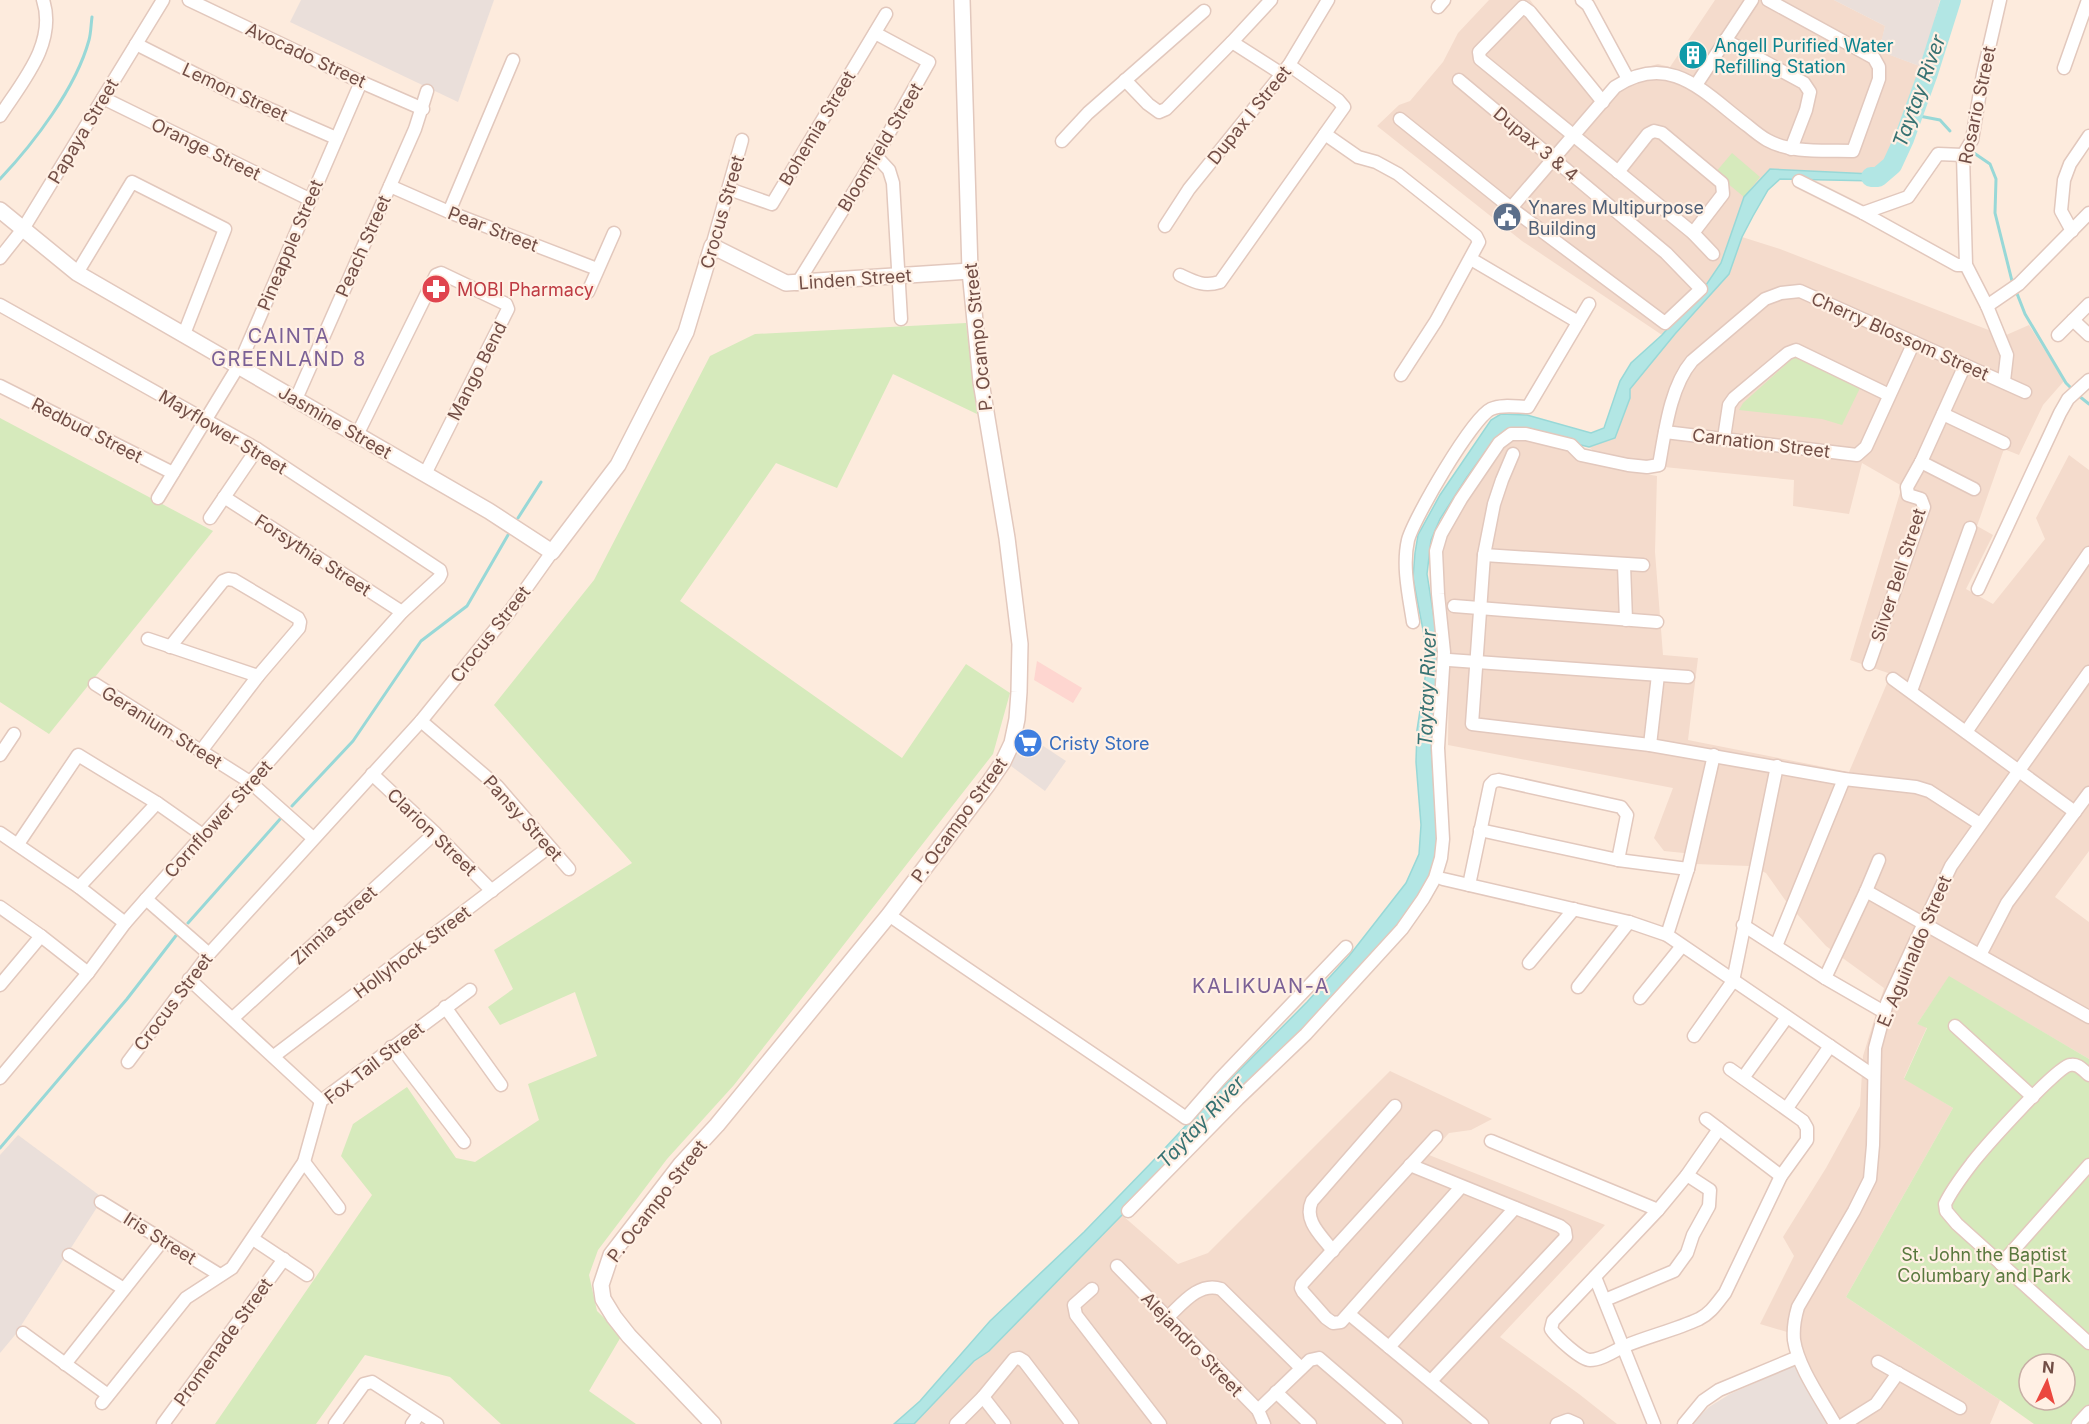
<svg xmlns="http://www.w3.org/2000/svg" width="2089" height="1424" viewBox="0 0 2089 1424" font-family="Inter,sans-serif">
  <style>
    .residential { fill: #f4dbcc }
    .commercial { fill: #fed6d0 }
    .industrial { fill: #eadfda }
    .green { fill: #d6eabc; fill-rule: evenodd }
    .water { fill: #b2e6e4; stroke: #98d8d7; stroke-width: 1.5 }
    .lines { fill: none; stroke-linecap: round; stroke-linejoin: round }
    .stream { stroke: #98d8d7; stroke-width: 3 }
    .river { stroke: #b2e6e4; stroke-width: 20 }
    .minor-casing { stroke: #e2c8bd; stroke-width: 15 }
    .tertiary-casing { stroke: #e2c8bd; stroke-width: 18 }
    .minor { stroke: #fff; stroke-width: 12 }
    .tertiary { stroke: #fff; stroke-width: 15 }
    .labels { text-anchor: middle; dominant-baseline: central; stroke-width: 4.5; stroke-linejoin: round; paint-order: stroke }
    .culture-label { font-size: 18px; fill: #0d838f; stroke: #fff0e4; text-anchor: start }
    .street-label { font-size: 18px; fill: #724e46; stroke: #fff0e4 }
    .service-label { font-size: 18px; fill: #4e5e75; stroke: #fff0e4; text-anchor: start }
    .health-label { font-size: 18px; fill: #be3a42; stroke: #fff0e4; text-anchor: start }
    .shop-label { font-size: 18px; fill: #366cbe; stroke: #fff0e4; text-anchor: start }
    .park-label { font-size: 18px; fill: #59783e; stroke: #fff0e4 }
    .water-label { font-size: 20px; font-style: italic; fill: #377272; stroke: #fff0e4 }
    .neighbourhood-label { font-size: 20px; letter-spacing: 1.5px; fill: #7b6196; stroke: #fff0e4 }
  </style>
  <rect width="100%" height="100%" fill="#fdebdd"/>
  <g class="residential">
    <polygon points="1489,0 1530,0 1602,94 1616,79 1632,71 1658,64 1670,67 1715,0 1834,0 1885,26 1880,51 1922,67 1889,161 1882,170 1872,174 1770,169 1744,197 1721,263 1704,288 1662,335 1522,241 1377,126 1399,105 1410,101 1443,62 1458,33"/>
    <polygon points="1742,237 1780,249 2004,336 2029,325 2064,381 2043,405 2019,455 2004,449 1977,526 1993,535 1966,589 1993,604 2045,539 2036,518 2069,455 2089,470 2089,851 2055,897 2089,922 2089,1059 1949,977 1917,1024 1927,1027 1904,1078 1953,1108 1846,1297 2000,1400 1990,1424 1827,1424 1796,1365 1787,1332 1760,1324 1794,1256 1783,1237 1826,1168 1860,1106 1863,1056 1884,988 1826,946 1788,904 1766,873 1749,866 1695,864 1684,853 1664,851 1654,838 1673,788 1448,745 1449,653 1442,595 1442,542 1497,454 1515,437 1563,446 1619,469 1657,476 1655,552 1663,655 1698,658 1688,740 1849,772 1891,674 1850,660 1902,486 1862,463 1849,514 1793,506 1794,480 1664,467 1598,455 1589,447 1615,438 1630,389 1675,334 1729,274"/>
    <polygon points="1390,1071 1492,1119 1471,1130 1449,1133 1429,1155 1605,1225 1500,1337 1579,1394 1617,1424 914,1424 974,1361 989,1351 1122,1215 1178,1264 1208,1253"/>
  </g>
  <polygon class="commercial" points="1037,661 1082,688 1073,703 1034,680"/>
  <g class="industrial">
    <polygon points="301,0 494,0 458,102 290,22"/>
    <polygon points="1834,0 1940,0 1922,67 1879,51 1885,26"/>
    <polygon points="1025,734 1066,761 1045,791 1011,766"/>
    <polygon points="18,1135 103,1198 15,1335 0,1353 0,1155"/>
    <polygon points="1796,1365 1827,1424 1691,1424 1709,1407 1730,1394"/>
  </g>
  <g class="green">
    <polygon points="1732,153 1760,177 1744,197 1715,173"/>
    <polygon points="966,323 977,414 893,374 837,488 776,463 680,601 902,758 966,664 1010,693 993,754 734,1085 667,1159 598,1250 589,1275 597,1311 622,1335 589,1391 636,1424 501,1424 450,1377 365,1355 316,1424 215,1424 372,1195 341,1156 353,1124 407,1087 456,1158 475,1162 539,1120 528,1084 597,1056 575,992 500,1025 488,1007 513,989 494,950 632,863 494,705 594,580 710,356 755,334"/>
    <polygon points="1794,357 1861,386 1842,425 1822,419 1739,410 1743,403"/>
    <polygon points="0,418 213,531 49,734 0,702"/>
    <path d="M 1949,976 L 2089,1059 L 2089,1424 L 2034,1424 L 2000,1400 L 1846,1297 L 1953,1108 L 1904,1079 L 1927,1028 L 1917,1024 ZM 2029,1364 L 2065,1364 L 2065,1400 L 2029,1400 Z"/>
  </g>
  <polygon class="water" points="1892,165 1887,173 1877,181 1780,179 1768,190 1753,216 1742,237 1729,274 1675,334 1630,389 1630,398 1615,438 1589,447 1540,435 1494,440 1467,477 1440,519 1431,540 1427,574 1440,656 1437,699 1431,744 1437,838 1433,871 1412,908 1362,966 1253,1081 989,1351 974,1361 914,1424 894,1424 920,1401 990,1321 1084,1232 1151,1163 1207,1103 1307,1002 1349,956 1406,883 1419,854 1421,825 1416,762 1417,730 1427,665 1424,635 1413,578 1415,553 1418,535 1440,495 1491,420 1501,414 1527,415 1591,433 1604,428 1620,381 1631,363 1662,335 1704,288 1721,263 1744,197 1770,169 1872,174 1882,172"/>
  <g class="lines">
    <g class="stream">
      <polyline points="1914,115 1940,120 1950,131"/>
      <polyline points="1971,151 1990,164 1996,179 1995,213 2013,285"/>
      <path d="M 0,179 C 34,143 76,88 89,40 C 91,33 91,24 92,17"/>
      <polyline points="2016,291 2025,314 2066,383 2074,391"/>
      <polyline points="2079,396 2089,404"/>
      <polyline points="518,518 541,482"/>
      <polyline points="292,806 353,741 421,641 467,606 508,535"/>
      <polyline points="188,923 281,818"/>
      <polyline points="0,1148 127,999 178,933"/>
    </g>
    <polyline class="river" points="1871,177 1878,177 1892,165 1904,139 1928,73 1951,0"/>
    <g class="minor-casing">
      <g id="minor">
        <polyline points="189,0 361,82 423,109"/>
        <polyline points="1582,0 1588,5 1628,79"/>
        <polyline points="2000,0 1983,74 1972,140 1963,155 1966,265 1987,306 2007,355 2004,381"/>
        <polyline points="1438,7 1444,0"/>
        <polyline points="1725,40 1804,83 1810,92 1806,110 1791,149"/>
        <polyline points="1232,42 1282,74"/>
        <polyline points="136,44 235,94 336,138"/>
        <polyline points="2064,68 2088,0"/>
        <polyline points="1125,80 1148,104 1159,112 1166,109 1232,42 1271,0"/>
        <polyline points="1696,85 1752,0"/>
        <polyline points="103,98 309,199"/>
        <polyline points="1603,102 1530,12 1523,7 1479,52 1480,59 1693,233 1713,254"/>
        <path d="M 0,116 C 22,82 57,43 43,0"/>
        <polyline points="1400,119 1511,208 1665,323 1701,289 1666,253 1459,80"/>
        <polyline points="1325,134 1358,157 1376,162 1398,174 1476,236 1479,242 1436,321 1401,375"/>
        <polyline points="1062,141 1088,113 1204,11"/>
        <polyline points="876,156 889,170 893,183 901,319"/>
        <polyline points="1618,172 1648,134 1654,131 1662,133 1722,183 1723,194 1693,233"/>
        <polyline points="1799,181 1863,213 1957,265 1966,265"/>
        <polyline points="390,186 449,212 597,269"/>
        <polyline points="729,189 772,204 886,14"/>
        <path d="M 1511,208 L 1615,87 C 1671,50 1705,94 1748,126 C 1754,131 1760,136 1767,140 C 1792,154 1825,150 1853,151 L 1879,79 L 1879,67 L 1874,58 L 1768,0"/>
        <polyline points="449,212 513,60"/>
        <polyline points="1863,213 1908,197 1938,154 1963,155"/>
        <polyline points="1165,226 1189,189 1289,65 1328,0"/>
        <polyline points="2072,231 2061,211 2064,180 2070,164 2089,136"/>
        <polyline points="712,246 742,140"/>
        <polyline points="0,258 23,229 163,0"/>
        <polyline points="1471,259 1578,322"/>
        <polyline points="77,273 132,182 225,229 184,334"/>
        <path d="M 1180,275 C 1195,282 1204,287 1220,282 L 1344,107 L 1338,100 L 1289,65"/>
        <polyline points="797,284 876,156 929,62 875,33"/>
        <polyline points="588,292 614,233"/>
        <polyline points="0,305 257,449 440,570 441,574 439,578 402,612 146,899 125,923 88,973 0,1078"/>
        <polyline points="1987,306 2019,284 2089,213"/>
        <polyline points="2073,320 2089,335"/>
        <polyline points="2058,335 2089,304"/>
        <polyline points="0,386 173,473"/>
        <polyline points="296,399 415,129 427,91"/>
        <polyline points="1943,414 2004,443"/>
        <polyline points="1665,432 1857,455 1866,447 1914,342"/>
        <polyline points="357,435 436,275 441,273 506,304 508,309 425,474"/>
        <polyline points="1724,438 1729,405 1734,398 1788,353 1796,350 1889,395"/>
        <polyline points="1513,454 1502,480 1494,504 1484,555 1472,724 1650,745 1844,779 1916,787 1929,791 1980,824"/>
        <polyline points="1921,462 1974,489"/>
        <polyline points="224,497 402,612"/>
        <polyline points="158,498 239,365 361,82"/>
        <polyline points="210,518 257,449"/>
        <polyline points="1484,555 1643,565"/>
        <polyline points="1624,565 1626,620"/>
        <polyline points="1978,589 2060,413 2068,399 2089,380"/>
        <polyline points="1454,606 1657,622"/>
        <path d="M 1413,622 C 1409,596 1402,566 1408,540 C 1414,518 1472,418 1491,409 C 1502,404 1517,407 1528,407 L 1589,304"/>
        <polyline points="148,639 258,676"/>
        <polyline points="170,647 223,581 228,579 234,580 298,618 300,622 299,628 258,676 201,751"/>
        <polyline points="1449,660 1688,677"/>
        <polyline points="1869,664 1924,507 1921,499 1908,495 1907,487 1921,462 1965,365"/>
        <polyline points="1893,679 2075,812"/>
        <polyline points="95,684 250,782 313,838"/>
        <polyline points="1911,691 1970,528"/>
        <polyline points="421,721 497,786 569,869"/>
        <polyline points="1966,732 2089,553"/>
        <polyline points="1650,745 1658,675"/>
        <polyline points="0,755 14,734"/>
        <polyline points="372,774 435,833 492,891"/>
        <polyline points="1480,830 1618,860 1688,869"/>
        <polyline points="0,833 79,887 125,923"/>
        <polyline points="18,844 78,755 157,803 204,836"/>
        <polyline points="1443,879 1629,922 1667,935 1874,1076"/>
        <polyline points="1469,885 1490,785 1494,781 1499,780 1621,807 1627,815 1618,860"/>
        <polyline points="79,887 157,803"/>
        <polyline points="1866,891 2089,1017"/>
        <polyline points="146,899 209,954"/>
        <polyline points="0,907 41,936 88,973"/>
        <path d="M 889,915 C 987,984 1088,1049 1186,1118 L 1220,1079 L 1346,947"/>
        <polyline points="1743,925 1825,978 1884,1012"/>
        <polyline points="1667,935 1688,869 1714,755"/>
        <polyline points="1776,946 1844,779"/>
        <polyline points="1980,955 2007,903 2089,793"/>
        <polyline points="1529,963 1574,909"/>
        <polyline points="1825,978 1866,891 1879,860"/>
        <polyline points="189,979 321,1101"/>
        <polyline points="0,985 41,936"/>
        <polyline points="1578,987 1629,922"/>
        <polyline points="1640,998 1682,946"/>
        <polyline points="445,1007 501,1085"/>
        <polyline points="233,1018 435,833"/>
        <polyline points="1955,1026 2033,1097"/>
        <polyline points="1694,1036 1733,981 1777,766"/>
        <polyline points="391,1047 464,1142"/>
        <polyline points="274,1056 549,847"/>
        <polyline points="128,1062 209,954 421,721 510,611 552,552"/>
        <path d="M 2089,1075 C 2083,1070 2078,1063 2070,1065 C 2057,1066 1985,1147 1973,1162 C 1963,1175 1952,1189 1945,1204 L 1946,1211 L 1957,1224 L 2089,1343"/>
        <polyline points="1743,1078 1787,1017"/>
        <polyline points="1787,1108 1830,1046"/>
        <polyline points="1706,1119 1781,1176"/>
        <path d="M 1719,1129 L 1687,1175 L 1658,1210 L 1553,1321 L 1551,1329 C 1556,1337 1581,1360 1590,1360 C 1602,1360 1615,1350 1625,1346 C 1649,1336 1675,1330 1699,1319 C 1711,1313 1717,1303 1725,1293 L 1781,1176 L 1807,1140 L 1807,1128 L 1803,1121 L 1730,1069"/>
        <polyline points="1436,1137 1302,1284 1301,1288 1303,1292 1326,1318 1333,1323 1341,1322 1461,1187"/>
        <polyline points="1491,1141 1658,1210"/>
        <polyline points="304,1162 339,1208"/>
        <polyline points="1410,1165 1560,1226 1565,1230 1566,1237 1431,1381"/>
        <polyline points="101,1202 220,1275"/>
        <path d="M 1128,1211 L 1238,1099 L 1306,1034 L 1402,929 L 1423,899 L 1435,878 L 1441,858 L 1443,839 L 1438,748 L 1444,652 L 1438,594 L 1436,551 L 1441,534 L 1461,499 L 1499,443 L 1511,434 L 1526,434 L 1571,445 L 1581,455 L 1628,465 L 1647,467 L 1659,465 C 1665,432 1670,387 1692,361 L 1765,299 L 1781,293 L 1800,291 L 2025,392"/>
        <polyline points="253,1239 307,1275"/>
        <path d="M 1333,1251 C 1322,1236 1303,1221 1312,1201 L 1395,1106"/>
        <polyline points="69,1255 124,1289"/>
        <polyline points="2001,1264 2089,1165"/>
        <polyline points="1117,1266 1258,1410 1264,1424"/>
        <polyline points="1595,1277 1654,1424"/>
        <polyline points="1092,1289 1074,1305 1076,1315 1160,1424"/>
        <polyline points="1605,1300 1674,1271 1687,1253 1693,1235 1709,1206 1710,1190 1687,1175"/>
        <polyline points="1349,1314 1482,1424"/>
        <path d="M 1167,1318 C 1181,1305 1199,1281 1221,1289 L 1301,1368"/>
        <polyline points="23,1333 108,1395"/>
        <polyline points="1389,1347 1515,1208"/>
        <polyline points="1878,1362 1960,1408"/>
        <polyline points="65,1364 163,1240"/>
        <polyline points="1276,1392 1310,1424"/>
        <polyline points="983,1397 1004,1424"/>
        <polyline points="102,1403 186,1298 232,1268 304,1162 321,1101 470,990"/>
        <polyline points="1258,1410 1310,1360 1319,1358 1396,1424"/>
        <polyline points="163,1424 284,1259"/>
        <polyline points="335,1424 364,1384 372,1382 437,1424"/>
        <polyline points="412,1424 419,1414"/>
        <polyline points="956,1424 983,1397 1014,1359 1019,1358 1024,1361 1072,1424"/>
        <polyline points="1557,1424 1568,1420 1577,1424"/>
        <polyline points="1684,1424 1703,1401 1719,1390 1798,1357"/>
        <path d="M 1835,1424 C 1821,1399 1798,1367 1794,1340 C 1793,1329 1795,1317 1798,1307 L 1854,1211 L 1870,1179 L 1873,1145 L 1875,1048 L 1887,1003 L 1924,923 L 1951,866 L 2089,672"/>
        <polyline points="1844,1424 1876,1404 1898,1373"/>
        <polyline points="2078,1424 2089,1412"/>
      </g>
    </g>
    <g class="tertiary-casing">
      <g id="tertiary">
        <polyline points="0,210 77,273 489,511 552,552 618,465 686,332 712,246 786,283 970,271"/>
        <polyline points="713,1424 629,1336 614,1317 603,1299 601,1285 611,1255 681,1164 717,1125 889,915 988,784 1003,762 1012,743 1017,719 1019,692 1020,644 1007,538 981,382 970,271 962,0"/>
      </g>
    </g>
    <use href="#minor" class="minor"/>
    <use href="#tertiary" class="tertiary"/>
  </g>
  <defs>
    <g id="building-disc" transform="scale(1.5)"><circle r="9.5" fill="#0f9aa8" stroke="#fff0e4"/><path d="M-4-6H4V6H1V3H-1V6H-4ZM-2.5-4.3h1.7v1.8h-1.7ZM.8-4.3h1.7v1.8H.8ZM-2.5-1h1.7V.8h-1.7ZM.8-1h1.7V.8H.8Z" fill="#fff"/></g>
    <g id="civic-disc" transform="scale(1.5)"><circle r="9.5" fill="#5c6f8a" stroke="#fff0e4"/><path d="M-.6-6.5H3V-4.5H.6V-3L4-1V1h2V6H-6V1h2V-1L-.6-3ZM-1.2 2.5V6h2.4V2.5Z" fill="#fff"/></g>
    <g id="pharmacy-disc" transform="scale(1.5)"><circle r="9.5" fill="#e0444e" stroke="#fff0e4"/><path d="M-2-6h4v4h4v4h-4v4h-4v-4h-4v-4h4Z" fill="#fff"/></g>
    <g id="supermarket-disc" transform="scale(1.5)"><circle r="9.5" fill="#3f7fe0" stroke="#fff0e4"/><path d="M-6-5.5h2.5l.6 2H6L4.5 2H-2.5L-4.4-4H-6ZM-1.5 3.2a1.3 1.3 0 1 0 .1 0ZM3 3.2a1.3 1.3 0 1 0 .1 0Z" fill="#fff"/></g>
  </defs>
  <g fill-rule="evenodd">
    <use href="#building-disc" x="1693" y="55"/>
    <use href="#civic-disc" x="1507" y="217"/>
    <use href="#pharmacy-disc" x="436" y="289"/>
    <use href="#supermarket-disc" x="1028" y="743"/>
  </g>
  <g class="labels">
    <g class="culture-label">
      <text x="1714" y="45">Angell Purified Water<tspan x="1714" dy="21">Refilling Station</tspan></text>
    </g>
    <g class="street-label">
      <text transform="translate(306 55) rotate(25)">Avocado Street</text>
      <text transform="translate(235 92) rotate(25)">Lemon Street</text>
      <text transform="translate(1977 105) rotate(-78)">Rosario Street</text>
      <text transform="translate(1249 115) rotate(-51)">Dupax I Street</text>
      <text transform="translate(817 128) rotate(-59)">Bohemia Street</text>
      <text transform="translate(83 131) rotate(-59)">Papaya Street</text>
      <text transform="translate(1536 144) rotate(40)">Dupax 3 &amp; 4</text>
      <text transform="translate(880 147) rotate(-59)">Bloomfield Street</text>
      <text transform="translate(206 149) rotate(26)">Orange Street</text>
      <text transform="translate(722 212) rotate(-74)">Crocus Street</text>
      <text transform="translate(493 229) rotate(21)">Pear Street</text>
      <text transform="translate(290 245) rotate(-67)">Pineapple Street</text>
      <text transform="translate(363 246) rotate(-66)">Peach Street</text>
      <text transform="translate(855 279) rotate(-4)">Linden Street</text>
      <text transform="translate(1900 336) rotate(24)">Cherry Blossom Street</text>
      <text transform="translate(978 337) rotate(-96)">P. Ocampo Street</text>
      <text transform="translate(477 371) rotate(-63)">Mango Bend</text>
      <text transform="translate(335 422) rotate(30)">Jasmine Street</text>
      <text transform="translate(87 430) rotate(27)">Redbud Street</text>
      <text transform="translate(223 432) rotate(31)">Mayflower Street</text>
      <text transform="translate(1761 443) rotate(7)">Carnation Street</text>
      <text transform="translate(313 555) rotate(33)">Forsythia Street</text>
      <text transform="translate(1898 575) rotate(-72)">Silver Bell Street</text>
      <text transform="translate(490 634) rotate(-52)">Crocus Street</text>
      <text transform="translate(162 727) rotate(32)">Geranium Street</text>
      <text transform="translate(523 818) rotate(48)">Pansy Street</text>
      <text transform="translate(218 819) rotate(-48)">Cornflower Street</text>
      <text transform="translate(959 820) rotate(-54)">P. Ocampo Street</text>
      <text transform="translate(432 832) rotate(44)">Clarion Street</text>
      <text transform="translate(334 925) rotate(-42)">Zinnia Street</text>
      <text transform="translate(1914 951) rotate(-67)">E. Aguinaldo Street</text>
      <text transform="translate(412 952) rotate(-37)">Hollyhock Street</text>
      <text transform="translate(173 1002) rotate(-53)">Crocus Street</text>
      <text transform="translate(374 1063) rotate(-38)">Fox Tail Street</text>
      <text transform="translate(657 1201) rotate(-52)">P. Ocampo Street</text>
      <text transform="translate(160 1238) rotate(32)">Iris Street</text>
      <text transform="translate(223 1342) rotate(-54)">Promenade Street</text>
      <text transform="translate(1192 1344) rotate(46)">Alejandro Street</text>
    </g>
    <g class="service-label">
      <text x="1528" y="207">Ynares Multipurpose<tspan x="1528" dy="21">Building</tspan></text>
    </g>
    <g class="health-label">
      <text x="457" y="289">MOBI Pharmacy</text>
    </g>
    <g class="shop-label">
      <text x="1049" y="743">Cristy Store</text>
    </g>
    <g class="park-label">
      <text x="1984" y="1254">St. John the Baptist<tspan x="1984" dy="21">Columbary and Park</tspan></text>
    </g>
    <g class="water-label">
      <text transform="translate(1919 91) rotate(-70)">Taytay River</text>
      <text transform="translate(1427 688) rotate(-88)">Taytay River</text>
      <text transform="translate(1201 1122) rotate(-47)">Taytay River</text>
    </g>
    <g class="neighbourhood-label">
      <text x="289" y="336">CAINTA<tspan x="289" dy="23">GREENLAND 8</tspan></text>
      <text x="1261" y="986">KALIKUAN-A</text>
    </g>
  </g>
  <g transform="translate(2047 1382) rotate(5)"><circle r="28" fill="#fff0e4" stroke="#c7afa5" stroke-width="1.5"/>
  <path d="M0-4.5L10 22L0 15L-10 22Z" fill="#eb473e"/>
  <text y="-9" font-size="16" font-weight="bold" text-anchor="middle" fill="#724e46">N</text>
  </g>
</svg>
